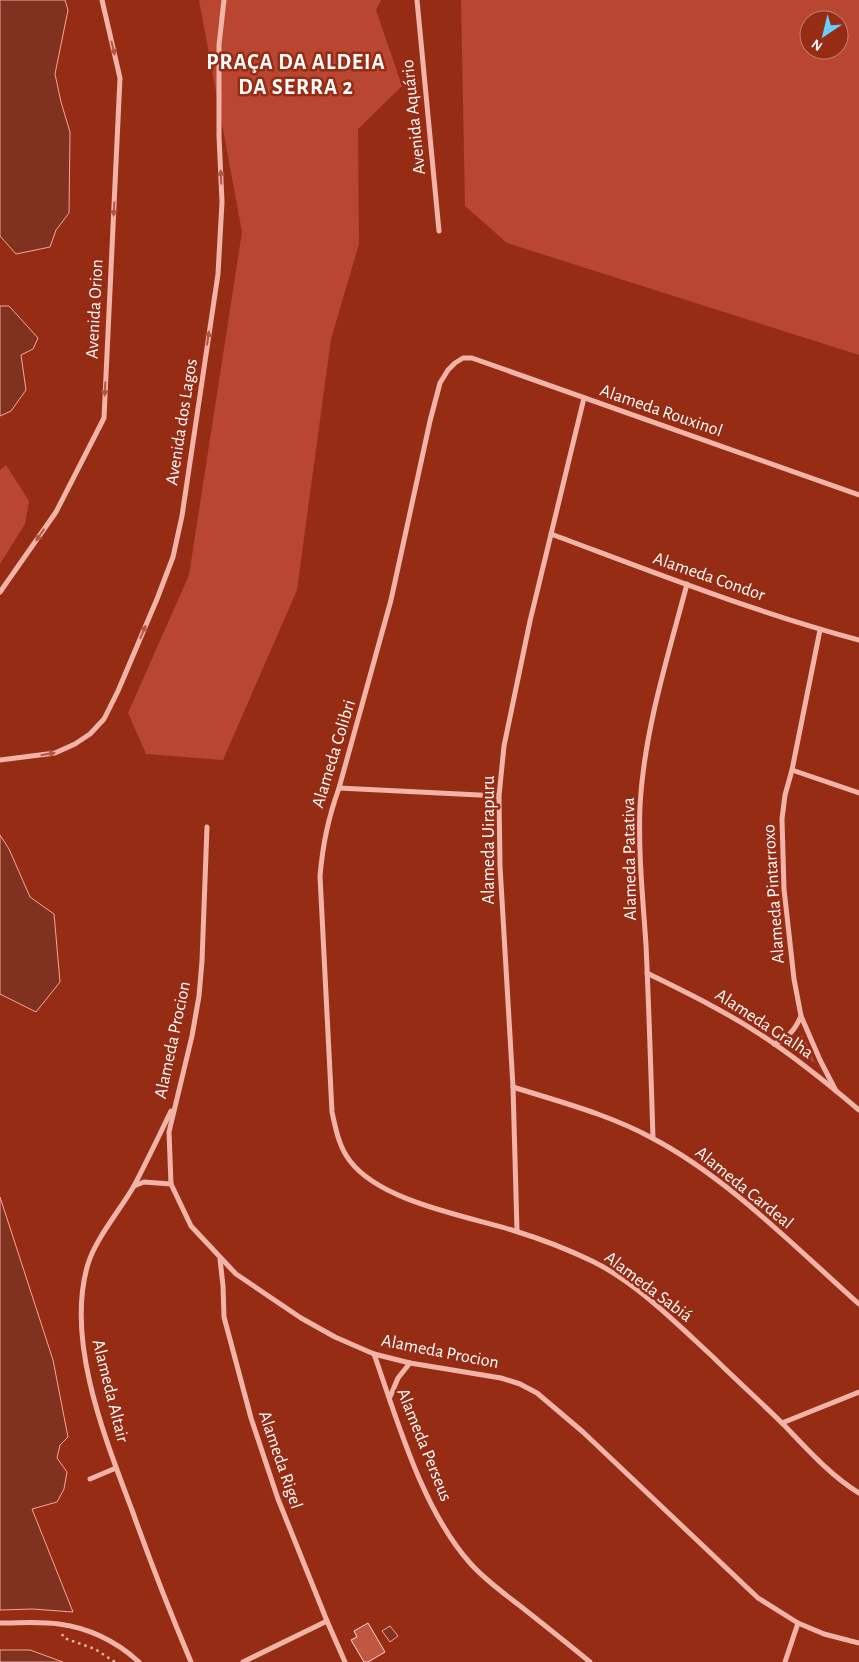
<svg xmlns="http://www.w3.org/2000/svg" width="859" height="1662" viewBox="0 0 859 1662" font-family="'Alegreya Sans',sans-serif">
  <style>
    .green { fill: #b84630; fill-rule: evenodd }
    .water { fill: #81311f; stroke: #f4a79a }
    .building { fill: #bf5743; stroke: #fcd6cf }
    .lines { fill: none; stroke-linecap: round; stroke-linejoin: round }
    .path { stroke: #f2b4a8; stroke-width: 2.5; stroke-dasharray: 2.5 4; stroke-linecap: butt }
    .minor { stroke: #f2b4a8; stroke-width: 5 }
    .oneway { fill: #b25541 }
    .labels { text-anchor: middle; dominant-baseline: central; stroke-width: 5; stroke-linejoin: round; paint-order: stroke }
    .street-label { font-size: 18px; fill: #fff; stroke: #972c15 }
    .district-label { font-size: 22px; font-weight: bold; letter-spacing: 1px; fill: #fff; stroke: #972c15 }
  </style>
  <rect width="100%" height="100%" fill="#972c15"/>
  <g class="green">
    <polygon points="199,0 381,0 376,10 402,86 358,129 359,244 331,339 297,590 223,760 146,754 128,713 189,575 242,232"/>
    <path d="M 461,0 L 859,0 L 859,355 L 507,243 L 465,206 ZM 809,20 L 839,20 L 839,50 L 809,50 Z"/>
    <polygon points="6,465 29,501 25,524 0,564 0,470"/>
    <polygon points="799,1035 803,1036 815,1063 791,1049 788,1044"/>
  </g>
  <g class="water">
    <polygon points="0,0 65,0 68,10 55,74 61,102 70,132 69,213 56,230 50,247 16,254 0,236"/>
    <polygon points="0,306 9,306 38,338 33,349 21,355 26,390 11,411 0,416"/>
    <polygon points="0,835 9,849 30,897 54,914 60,982 36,1012 0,994"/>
    <polygon points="0,1197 53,1360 68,1437 60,1445 57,1458 67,1472 64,1489 57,1502 32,1509 73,1612 33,1609 0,1610"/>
    <polygon points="390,1626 398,1636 390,1642 382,1631"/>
    <polygon points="0,1650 30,1650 63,1662 0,1662"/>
  </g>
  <polygon class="building" points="368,1623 385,1652 368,1662 364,1662 351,1640 357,1637 354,1631"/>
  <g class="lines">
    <polyline class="path" points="62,1634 64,1638 95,1649 115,1662"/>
    <g class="minor">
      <polyline points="417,0 439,231"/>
      <path d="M 859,495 L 472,358 L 463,358 L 455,363 L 448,370 L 440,383 L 430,421 L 391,600 L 339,788 C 328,819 323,843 320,876 L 332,1112 C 336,1130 339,1147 350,1161 C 381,1202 467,1216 515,1231 C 541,1239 567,1249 592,1261 C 637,1283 676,1323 713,1357 C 736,1380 761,1402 784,1425 C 807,1449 831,1476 859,1493"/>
      <path d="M 551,534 C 653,572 754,612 859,640"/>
      <polyline points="0,592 56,512 104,418 120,78 102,0"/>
      <polyline points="820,630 792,770 785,795 782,819 784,889 794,979 801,1016 820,1060 836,1091"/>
      <polyline points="0,760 55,753 75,744 90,734 104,719 118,691 157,599 173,557 182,516 218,274 222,202 219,136 219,45 224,0"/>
      <polyline points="792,770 859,793"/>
      <polyline points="339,788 499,796"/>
      <polyline points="207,827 202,961 199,996 192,1036 169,1132 171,1184 191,1226 236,1274 301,1318 335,1337 374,1354 410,1363 501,1378 520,1384 537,1393 583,1432 758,1598 798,1623 824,1634 859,1643"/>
      <path d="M 647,973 C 685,992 723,1010 758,1033 C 794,1056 827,1083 859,1110"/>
      <path d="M 774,1044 C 788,1038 795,1030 801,1016"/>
      <path d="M 513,1087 C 560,1102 608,1114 652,1138 C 727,1177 796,1248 859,1304"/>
      <path d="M 171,1111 C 159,1136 147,1161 134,1186 C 120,1210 96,1238 88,1264 C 65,1340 105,1438 132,1510 C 150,1561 170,1612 191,1662"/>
      <path d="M 653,1138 C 651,1074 649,1009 646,945 C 643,899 638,852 640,806 C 644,731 668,656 687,584"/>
      <polyline points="134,1186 144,1182 171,1184"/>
      <polyline points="517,1231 513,1087 500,866 499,796 504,746 530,621 584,398"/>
      <polyline points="220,1259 223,1286 224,1317 251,1418 278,1499 327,1621 345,1662"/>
      <path d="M 374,1354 C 398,1422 422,1509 470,1563 C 484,1579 502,1592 519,1605 C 543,1624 567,1643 590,1662"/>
      <polyline points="390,1397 398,1378 410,1363"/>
      <polyline points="782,1423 859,1392"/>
      <polyline points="90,1479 116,1468"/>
      <path d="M 0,1623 C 19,1623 40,1621 59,1624 C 89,1628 117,1642 139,1662"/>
      <polyline points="243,1662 327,1621"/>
      <polyline points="785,1662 798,1623"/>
    </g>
  </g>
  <defs><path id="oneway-solid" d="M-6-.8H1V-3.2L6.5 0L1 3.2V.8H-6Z" transform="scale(1.25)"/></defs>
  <g class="oneway">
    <use href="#oneway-solid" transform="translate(113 48) rotate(77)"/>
    <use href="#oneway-solid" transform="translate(221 177) rotate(-93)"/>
    <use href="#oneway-solid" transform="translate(114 209) rotate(93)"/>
    <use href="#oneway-solid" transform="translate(208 338) rotate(-82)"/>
    <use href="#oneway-solid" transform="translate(105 389) rotate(93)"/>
    <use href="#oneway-solid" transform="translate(40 535) rotate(125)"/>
    <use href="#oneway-solid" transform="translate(143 632) rotate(-67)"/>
    <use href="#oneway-solid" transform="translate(48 754) rotate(-9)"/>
  </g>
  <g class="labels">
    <g class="street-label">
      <text transform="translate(414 117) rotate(-96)">Avenida Aquário</text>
      <text transform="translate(95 309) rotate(-87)">Avenida Orion</text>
      <text transform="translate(661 411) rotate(19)">Alameda Rouxinol</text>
      <text transform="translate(182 422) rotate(-81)">Avenida dos Lagos</text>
      <text transform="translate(709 577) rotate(19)">Alameda Condor</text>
      <text transform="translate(334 754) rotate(-73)">Alameda Colibri</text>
      <text transform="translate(489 840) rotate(-90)">Alameda Uirapuru</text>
      <text transform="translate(630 859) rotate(-91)">Alameda Patativa</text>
      <text transform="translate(774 894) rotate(-94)">Alameda Pintarroxo</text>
      <text transform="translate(764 1024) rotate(33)">Alameda Gralha</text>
      <text transform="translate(173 1040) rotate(-78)">Alameda Procion</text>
      <text transform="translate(744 1188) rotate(39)">Alameda Cardeal</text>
      <text transform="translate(648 1287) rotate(37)">Alameda Sabiá</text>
      <text transform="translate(440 1352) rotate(11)">Alameda Procion</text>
      <text transform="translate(110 1391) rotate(76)">Alameda Altair</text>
      <text transform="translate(424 1445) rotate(68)">Alameda Perseus</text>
      <text transform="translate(280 1460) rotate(71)">Alameda Rigel</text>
    </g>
    <g class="district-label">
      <text x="296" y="62">PRAÇA DA ALDEIA<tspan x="296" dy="25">DA SERRA 2</tspan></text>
    </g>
  </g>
  <g transform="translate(824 35) rotate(215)"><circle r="24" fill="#972c15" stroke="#c18073"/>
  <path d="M0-4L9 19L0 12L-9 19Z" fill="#68ceff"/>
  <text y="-8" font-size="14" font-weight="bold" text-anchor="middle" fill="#ffffff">N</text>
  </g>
</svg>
